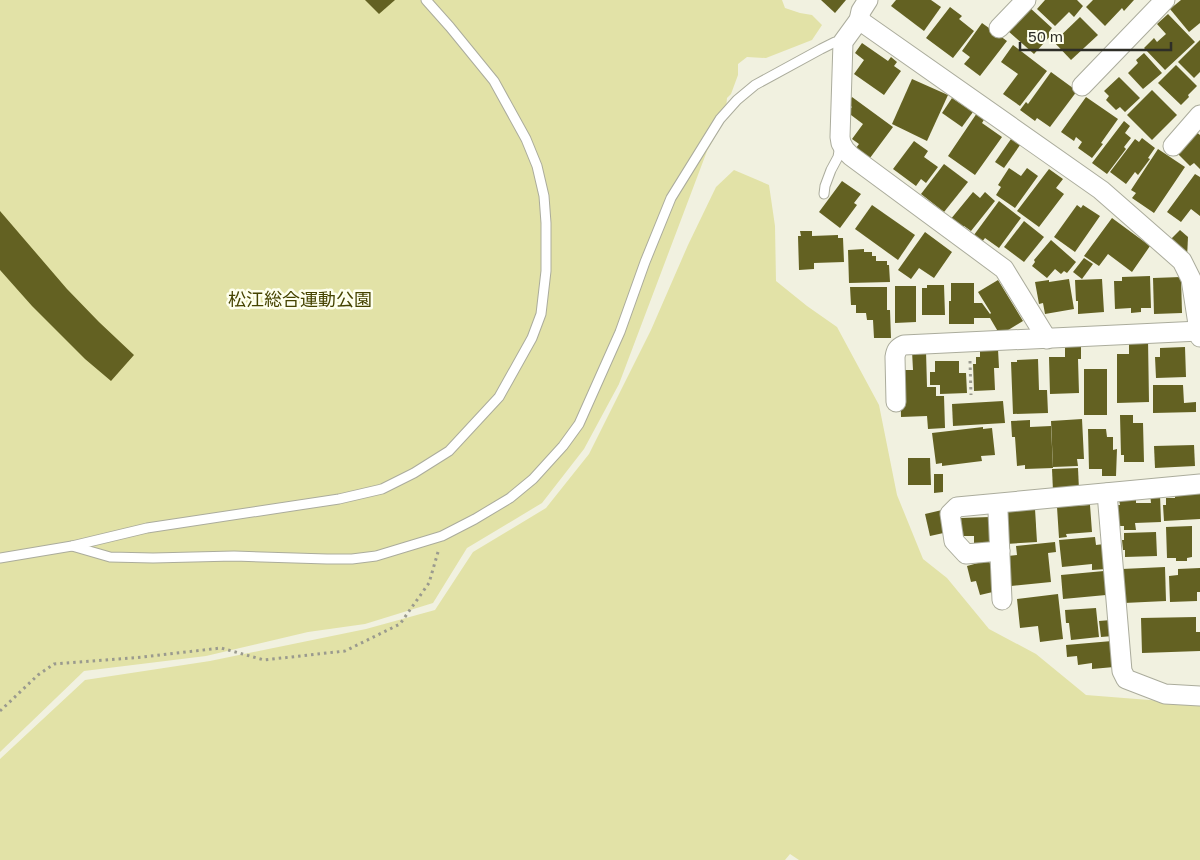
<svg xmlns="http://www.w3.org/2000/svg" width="1200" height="860" viewBox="0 0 1200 860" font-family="'Golos Text','Noto Sans JP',sans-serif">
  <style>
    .green { fill: #e2e2a7 }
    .building { fill: #636122 }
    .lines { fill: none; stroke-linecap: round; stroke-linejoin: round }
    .service-casing { stroke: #abac9c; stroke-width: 11 }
    .minor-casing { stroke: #abac9c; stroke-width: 21 }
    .path { stroke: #9a9a8e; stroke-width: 3; stroke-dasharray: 2.5 4; stroke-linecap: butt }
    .service { stroke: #fff; stroke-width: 9 }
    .minor { stroke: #fff; stroke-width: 19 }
    .labels { text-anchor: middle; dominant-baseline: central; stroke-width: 5; stroke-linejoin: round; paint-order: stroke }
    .park-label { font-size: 18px; fill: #454300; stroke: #feffed }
  </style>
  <rect width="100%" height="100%" fill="#f1f1e0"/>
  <g class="green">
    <polygon points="0,0 782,0 785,8 800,13 812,15 822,25 812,40 766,58 747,57 738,64 738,75 731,94 727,98 725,119 707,151 619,384 584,449 542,503 467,548 433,603 365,624 308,632 206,656 84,671 0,752"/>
    <polygon points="734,170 769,185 775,226 776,281 807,306 837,327 879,405 897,495 923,559 947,578 989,629 1036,654 1086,695 1200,704 1200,860 799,860 790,854 785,860 0,860 0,759 85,680 210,661 366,629 435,610 473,552 546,508 589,454 651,330 688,245 716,187"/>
  </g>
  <g class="building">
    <polygon points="365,0 395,0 379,14"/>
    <polygon points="821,0 846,0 835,13"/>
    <polygon points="896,0 931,0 941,7 924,31 891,6"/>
    <polygon points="1045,0 1077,0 1083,6 1074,17 1069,12 1055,26 1037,9"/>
    <polygon points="1093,0 1134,0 1124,11 1122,8 1105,26 1086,7"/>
    <polygon points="1181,0 1200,0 1200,23 1189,32 1170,9"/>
    <polygon points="950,7 962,16 959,19 974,31 953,58 926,38"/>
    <polygon points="1029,7 1052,28 1049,32 1052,34 1034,54 1008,31"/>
    <polygon points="1168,14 1195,42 1165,70 1144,48 1154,38 1157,42 1166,34 1157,24"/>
    <polygon points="1080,17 1098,35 1071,60 1054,42"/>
    <polygon points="982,23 1007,41 980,76 964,64 970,57 962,51"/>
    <polygon points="1200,40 1200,72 1194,78 1178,62"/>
    <polygon points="862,43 888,61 891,57 897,62 894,66 901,71 884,95 854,74 864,60 855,53"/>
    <polygon points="1013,45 1047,71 1020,106 1003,94 1018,74 1001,62"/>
    <polygon points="1144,53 1162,73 1143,89 1128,73 1138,63 1136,60"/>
    <polygon points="1176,65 1197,86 1188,95 1189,97 1181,105 1158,83"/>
    <polygon points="1051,72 1077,91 1050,127 1037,118 1035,121 1020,110 1026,102 1028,104"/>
    <polygon points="1119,77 1140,98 1125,112 1120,107 1116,110 1106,100 1109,96 1104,91"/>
    <polygon points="912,79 948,95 927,141 892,124"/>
    <polygon points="1152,90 1177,115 1152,140 1127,115"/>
    <polygon points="852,97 893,127 867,162 853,152 859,144 852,139 863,124 847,112 852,107 847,103"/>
    <polygon points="1086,97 1118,119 1101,143 1103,144 1092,158 1078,148 1082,142 1076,137 1074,141 1061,132"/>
    <polygon points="952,98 973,112 962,127 942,113"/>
    <polygon points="977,113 985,118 982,123 1002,137 975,175 948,156"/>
    <polygon points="1124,121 1130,126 1125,133 1131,138 1124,147 1126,149 1107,174 1092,163"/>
    <polygon points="1195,131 1200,135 1200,169 1194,163 1190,166 1174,150"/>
    <polygon points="1142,138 1155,148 1148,158 1150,159 1138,175 1135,172 1126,184 1110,172 1135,139 1139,142"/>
    <polygon points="1011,139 1020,145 1004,168 995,162"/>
    <polygon points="914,141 928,151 924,157 938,167 926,183 921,179 916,186 893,169"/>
    <polygon points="1158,149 1185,167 1154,213 1132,198 1136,193 1131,190"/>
    <polygon points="944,164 968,182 944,212 921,194"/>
    <polygon points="1009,168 1021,176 1027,168 1038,176 1015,208 996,195 1001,187 998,185"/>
    <polygon points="1049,169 1063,179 1056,188 1064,194 1039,227 1017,211"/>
    <polygon points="1195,174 1200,177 1200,216 1191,209 1181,222 1167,212"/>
    <polygon points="842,181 861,194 854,203 857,205 840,228 819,212"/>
    <polygon points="973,192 980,198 985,192 995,201 971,231 964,226 961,229 950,220"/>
    <polygon points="999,201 1021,218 999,248 985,238 979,246 971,239"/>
    <polygon points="872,205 915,235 898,260 855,229"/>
    <polygon points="1077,205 1081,208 1083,205 1100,216 1075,252 1054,237"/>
    <polygon points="0,211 67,289 99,322 134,355 111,381 85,359 32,306 0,270"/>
    <polygon points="1112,218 1150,246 1132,272 1108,254 1099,266 1084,256"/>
    <polygon points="1024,221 1044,237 1024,262 1004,247"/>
    <polygon points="1180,230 1188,237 1187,258 1169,241"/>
    <polygon points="800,231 812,231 812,236 838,235 838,238 843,238 844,262 814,263 814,269 799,270 798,236 801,236"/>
    <polygon points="925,232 952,252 934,278 919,268 911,279 898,270"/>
    <polygon points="1051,240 1076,262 1067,273 1064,271 1061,274 1055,269 1047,278 1032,266 1035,262 1034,260"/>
    <polygon points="864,249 864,252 872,252 872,256 876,256 876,261 887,261 887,265 889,265 890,282 849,283 848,250"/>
    <polygon points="1084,258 1093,264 1082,279 1073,272"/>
    <polygon points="1150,276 1151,308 1141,308 1141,312 1131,313 1131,308 1115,309 1114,281 1122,281 1122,277"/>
    <polygon points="1181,277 1182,313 1154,314 1153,278"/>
    <polygon points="1069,279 1074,309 1045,314 1043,303 1039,304 1035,282 1049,280 1049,282"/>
    <polygon points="1102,279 1104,312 1078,314 1078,301 1076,301 1075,280"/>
    <polygon points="998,280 1023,321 1000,335 990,318 974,318 974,324 949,324 949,301 951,301 951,283 974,283 974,303 982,303 990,314 991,313 978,292"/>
    <polygon points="927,285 944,285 945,315 922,315 922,288 927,288"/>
    <polygon points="895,286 916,286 916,322 895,323"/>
    <polygon points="850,287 887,287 887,310 890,310 891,338 874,338 873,320 867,320 866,313 856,313 856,305 851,305"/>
    <polygon points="1129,339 1148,339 1149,402 1117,403 1117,354 1129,354"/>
    <polygon points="1065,343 1081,343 1081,359 1078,359 1079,393 1050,394 1049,357 1065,357"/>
    <polygon points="1185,347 1186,377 1156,378 1155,357 1160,357 1160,348"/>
    <polygon points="998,349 999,368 994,368 995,390 974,391 973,364 976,364 976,357 980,357 980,350"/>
    <polygon points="912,351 926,351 927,387 936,387 936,396 944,396 945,428 928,429 927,416 901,417 900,370 913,370"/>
    <polygon points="1038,359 1039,390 1047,390 1048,413 1013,414 1011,362 1017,362 1017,360"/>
    <polygon points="935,361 959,361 959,373 966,373 967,393 940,394 940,385 930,385 930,372 935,372"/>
    <rect x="1084" y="369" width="23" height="46"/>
    <polygon points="1153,385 1183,385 1184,403 1196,402 1196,412 1153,413"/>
    <polygon points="1003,401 1005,423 953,426 952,404"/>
    <polygon points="1120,415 1133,415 1133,423 1143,423 1144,462 1124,462 1124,455 1121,455"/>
    <polygon points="1082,419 1084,459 1077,459 1078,466 1053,467 1051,421"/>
    <polygon points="1030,420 1030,427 1051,426 1053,468 1025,469 1025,465 1017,466 1015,437 1012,437 1011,421"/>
    <polygon points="983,427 983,429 992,428 995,455 981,456 982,461 942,466 942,463 936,464 932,433"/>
    <polygon points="1088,429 1106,429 1107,437 1113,437 1113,450 1117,449 1116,476 1102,476 1102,469 1089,469"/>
    <polygon points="1194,445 1195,466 1155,468 1154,446"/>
    <polygon points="908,458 930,458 931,485 908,485"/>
    <polygon points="1078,468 1079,490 1053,491 1052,469"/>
    <polygon points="934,474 943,474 943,492 934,493"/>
    <polygon points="1200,492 1200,519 1164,521 1163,505 1166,505 1166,498 1175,498 1175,494"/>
    <polygon points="1150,494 1160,494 1161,522 1135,523 1136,530 1124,530 1124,526 1117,526 1116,505 1120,505 1119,500 1136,499 1136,503 1151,503"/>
    <polygon points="1090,505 1092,532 1066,534 1067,537 1059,538 1057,507"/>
    <polygon points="1035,509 1037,542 1006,544 1003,511"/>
    <polygon points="942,510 948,532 930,536 925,514"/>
    <polygon points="990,517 992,543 974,544 974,536 962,536 961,518"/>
    <polygon points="1192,526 1192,557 1187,558 1187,561 1176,561 1176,558 1167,558 1166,527"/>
    <polygon points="1156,532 1157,556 1125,557 1125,550 1123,550 1122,540 1124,540 1124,533"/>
    <polygon points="1095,537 1096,545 1104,544 1106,569 1092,570 1092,564 1062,567 1059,540"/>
    <polygon points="1055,542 1056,552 1048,553 1051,582 1011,586 1008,556 1017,555 1016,546"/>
    <polygon points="989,560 997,591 980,595 976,581 971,582 967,566"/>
    <polygon points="1165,567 1166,601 1124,603 1122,569"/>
    <polygon points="1200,568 1200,592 1197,592 1197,601 1170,602 1169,576 1178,575 1178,569"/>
    <polygon points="1104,571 1106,595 1063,599 1061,575"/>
    <polygon points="1058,594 1063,639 1040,642 1038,626 1020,628 1017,599"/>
    <polygon points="1096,608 1099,637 1071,640 1069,623 1066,623 1065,610"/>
    <polygon points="1196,617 1196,632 1200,632 1200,651 1142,653 1141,618"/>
    <polygon points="1111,620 1113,636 1101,637 1099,621"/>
    <polygon points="1112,641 1114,667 1092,669 1092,663 1078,665 1077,656 1067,657 1066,645"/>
  </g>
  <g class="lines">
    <g class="service-casing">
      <g id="service">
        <polyline points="824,194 825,186 831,170 838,157 840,145"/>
        <polyline points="72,546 110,557 153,558 234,556 327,559 352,559 376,556 442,536 475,519 510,498 533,479 563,446 579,424 620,332 645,262 671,198 720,119 737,100 755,85 821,49 835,42 843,42"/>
        <polyline points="0,558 72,546 147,528 339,499 382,489 414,473 449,451 499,397 532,338 541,314 546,271 546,223 544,196 537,166 526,139 494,81 450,27 426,0"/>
      </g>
    </g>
    <g class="minor-casing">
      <g id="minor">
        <polyline points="868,0 861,11 859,20 843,42 840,137 841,143 845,150 851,156 1004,269 1047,339"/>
        <polyline points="859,20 1101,190 1182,261 1191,279 1200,337"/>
        <polyline points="999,28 1026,0"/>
        <polyline points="1082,86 1165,0"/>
        <polyline points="1173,146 1200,115"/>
        <path d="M 896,402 L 895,357 C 896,351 897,348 904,345 L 1200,331"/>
        <polyline points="1107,493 1122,671 1126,679 1165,694 1200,696"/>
        <polyline points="998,512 1002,600"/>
        <polyline points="1000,551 966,554 954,541 950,514 957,507 1200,484"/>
      </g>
    </g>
    <g class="path">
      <polyline points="970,361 971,395"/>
      <polyline points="0,711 38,675 54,664 143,657 221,648 264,660 345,651 400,624 429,583 438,552"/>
    </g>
    <use href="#service" class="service"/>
    <use href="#minor" class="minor"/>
  </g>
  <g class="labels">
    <g class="park-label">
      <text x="300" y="299">松江総合運動公園</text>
    </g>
  </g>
  <path d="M1020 42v8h151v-8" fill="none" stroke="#2e2e27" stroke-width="2.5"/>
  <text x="1028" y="42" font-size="15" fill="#2e2e27" stroke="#feffed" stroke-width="4" paint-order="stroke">50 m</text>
</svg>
